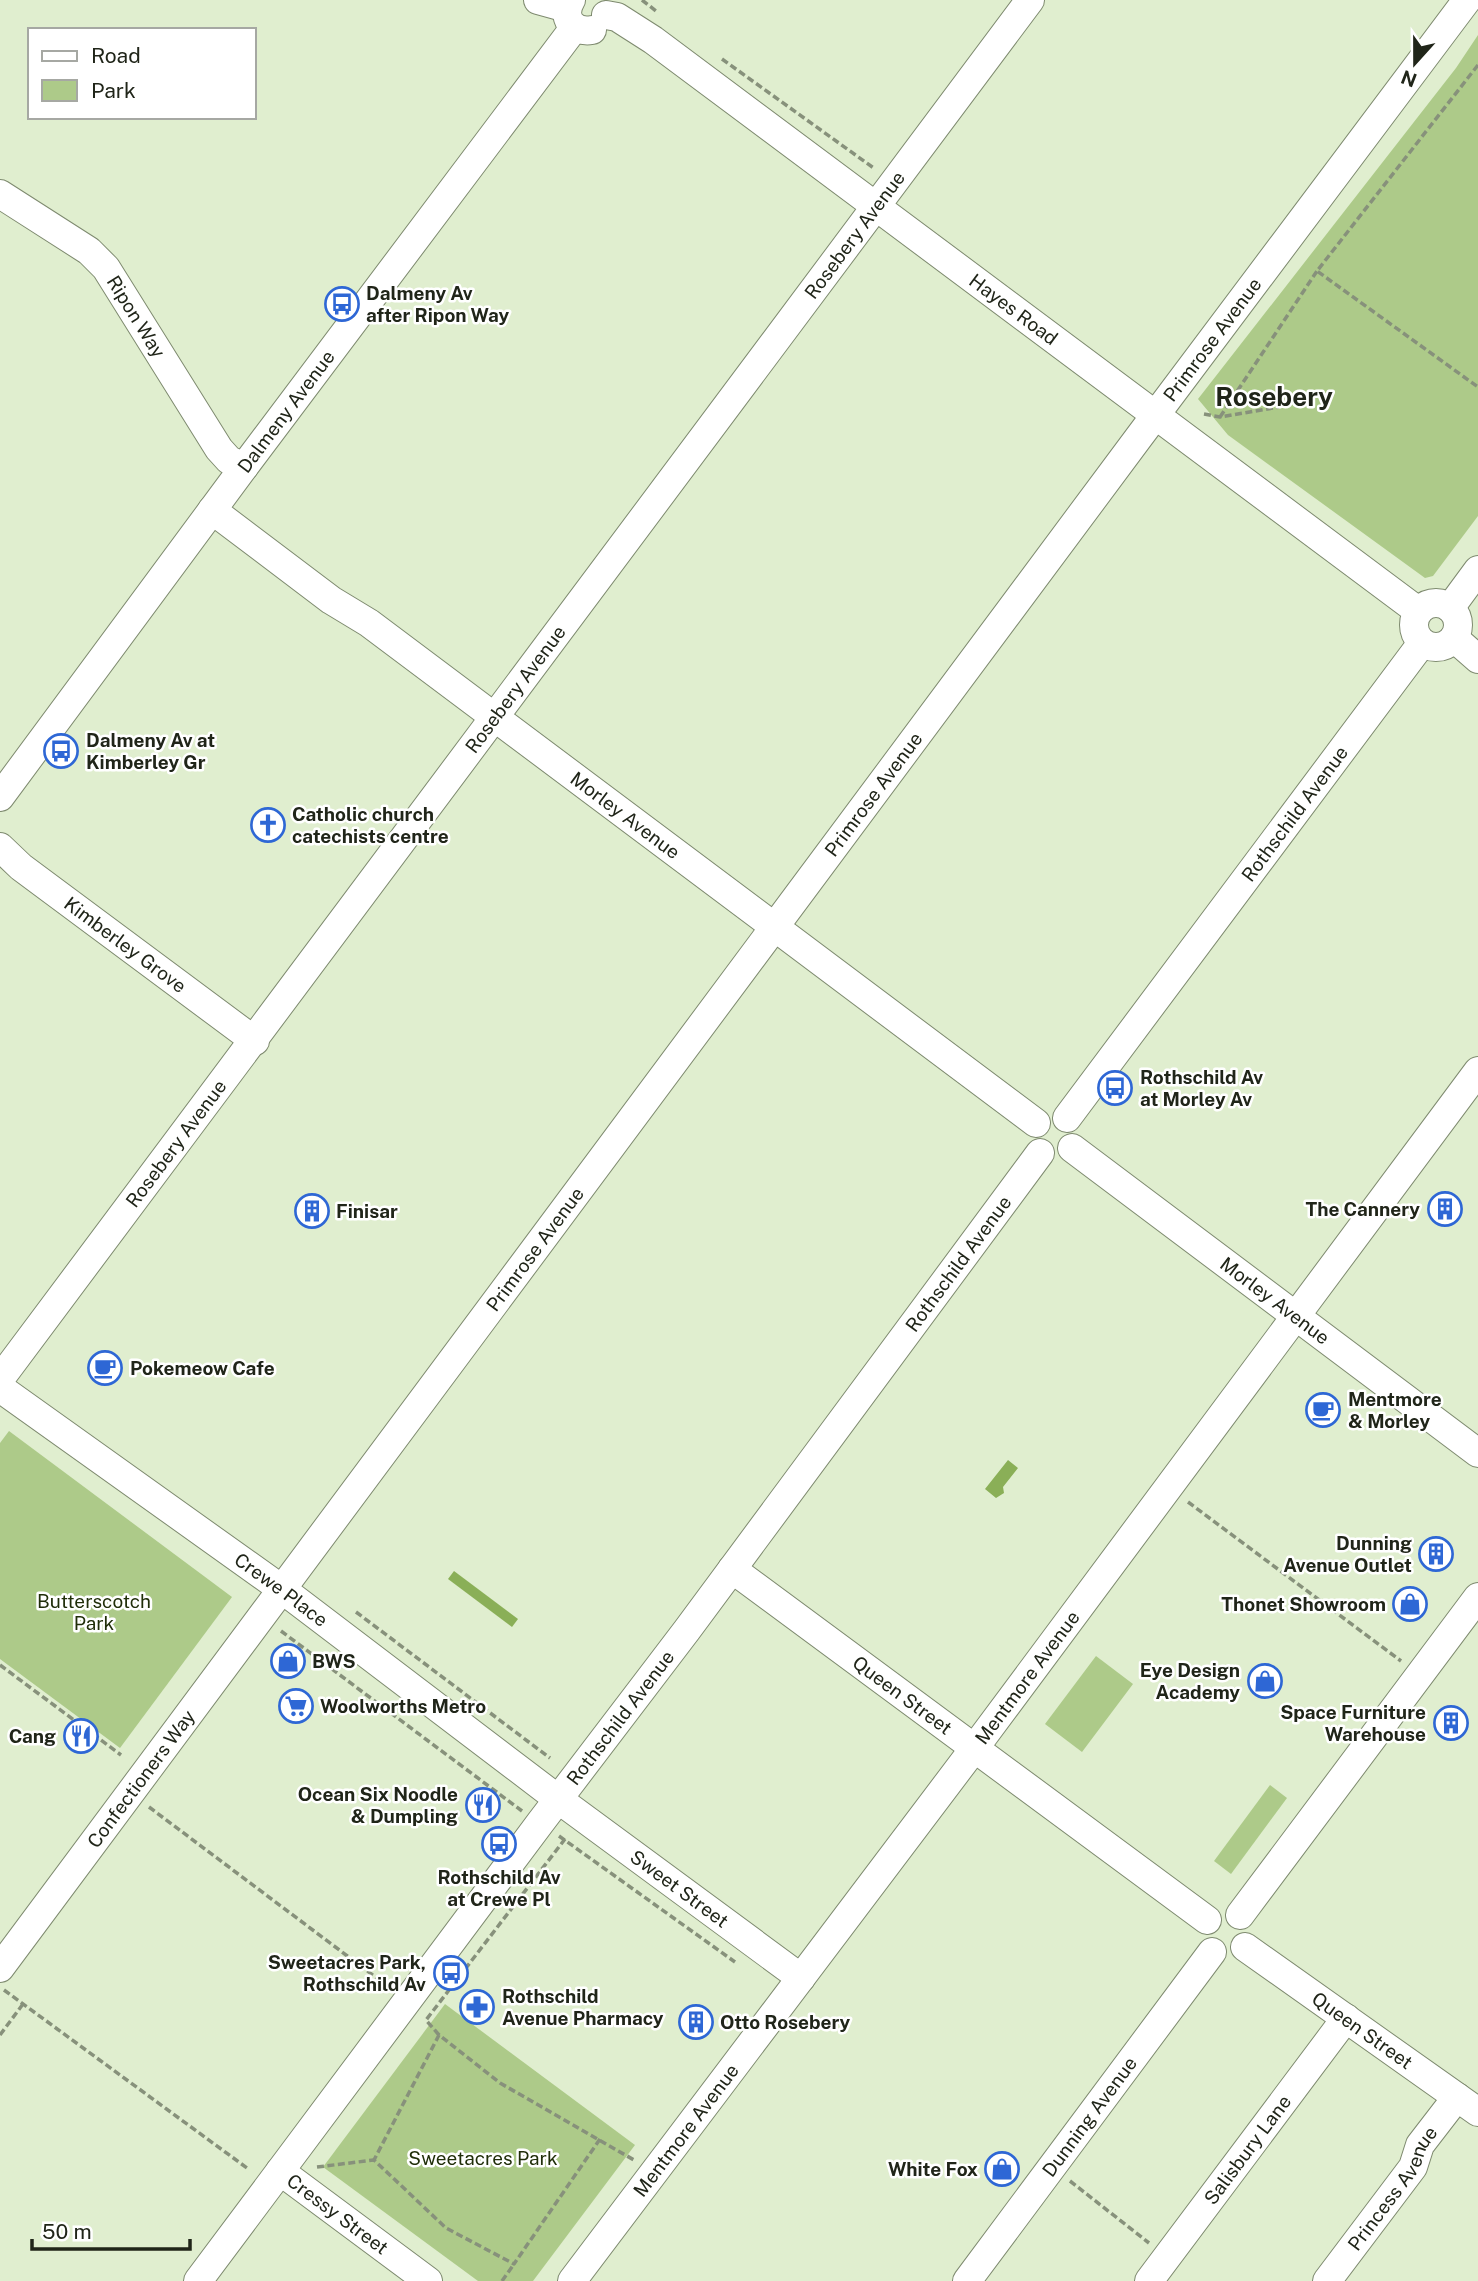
<svg xmlns="http://www.w3.org/2000/svg" width="1478" height="2281" viewBox="0 0 1478 2281" font-family="'Public Sans',sans-serif">
  <style>
    .green { fill: #adca89 }
    .water { fill: #8aaf57 }
    .lines { fill: none; stroke-linecap: round; stroke-linejoin: round }
    .minor-casing { stroke: #7e8a6f; stroke-width: 30 }
    .path { stroke: #87917b; stroke-width: 3.5; stroke-dasharray: 7 3.5; stroke-linecap: butt }
    .minor { stroke: #fff; stroke-width: 28 }
    .labels { text-anchor: middle; dominant-baseline: central; stroke-width: 5; stroke-linejoin: round; paint-order: stroke }
    .street-label { font-size: 19px; fill: #202519; stroke: #fff }
    .poi-label { font-size: 19px; font-weight: bold; fill: #202519; stroke: #fff; text-anchor: start }
    .park-label { font-size: 19px; fill: #202e09; stroke: #fff }
    .district-label { font-size: 26px; font-weight: bold; fill: #202519; stroke: #fff }
  </style>
  <rect width="100%" height="100%" fill="#e0eecf"/>
  <g class="green">
    <polygon points="1478,35 1478,516 1433,576 1425,578 1228,435 1198,399 1456,68"/>
    <polygon points="9,1431 232,1597 120,1748 0,1659 0,1443"/>
    <polygon points="1096,1656 1133,1684 1082,1752 1045,1724"/>
    <polygon points="1270,1785 1287,1798 1231,1874 1214,1861"/>
    <polygon points="445,2004 635,2145 533,2281 478,2281 323,2167"/>
  </g>
  <g class="water">
    <polygon points="1008,1460 1018,1468 1003,1487 1004,1493 996,1498 985,1489"/>
    <polygon points="454,1571 518,1619 512,1627 448,1579"/>
  </g>
  <g class="lines">
    <g class="minor-casing">
      <g id="minor">
        <polyline points="538,0 567,8"/>
        <path d="M 571,0 C 561,17 572,33 592,30"/>
        <path id="s1" d="M 606,15 L 617,17 L 653,40 L 1418,611"/>
        <path id="s2" d="M 0,194 L 89,251 L 106,268 L 219,449 L 229,460 L 244,467"/>
        <path id="s3" d="M 212,510 L 331,600 L 369,623 L 1036,1123"/>
        <circle cx="1436" cy="625" r="22"/>
        <polyline points="1450,608 1478,570"/>
        <polyline points="1454,638 1478,659"/>
        <path id="s4" d="M 0,797 L 244,467 L 574,28"/>
        <path id="s5" d="M 0,847 L 21,867 L 255,1041"/>
        <path id="s6" d="M 1067,1118 L 1422,643"/>
        <path id="s7" d="M 1072,1148 L 1478,1453"/>
        <path id="s8" d="M 0,1379 L 1030,0"/>
        <path id="s9" d="M 0,1388 L 283,1590 L 558,1799 L 801,1978"/>
        <path id="s10" d="M 732,1569 L 1207,1920"/>
        <polyline points="1240,1915 1478,1597"/>
        <path id="s11" d="M 1245,1947 L 1478,2112"/>
        <path id="s12" d="M 0,1968 L 1139,437 L 1467,0"/>
        <path id="s13" d="M 280,2171 L 428,2281"/>
        <path id="s14" d="M 198,2281 L 540,1823 L 687,1630 L 1040,1153"/>
        <path id="s15" d="M 572,2281 L 982,1738 L 1478,1071"/>
        <path id="s16" d="M 967,2281 L 1212,1952"/>
        <path id="s17" d="M 1149,2281 L 1346,2018"/>
        <path id="s18" d="M 1327,2281 L 1413,2167 L 1420,2145 L 1457,2097"/>
      </g>
    </g>
    <g class="path">
      <polyline points="642,0 656,11"/>
      <polyline points="722,59 875,169"/>
      <polyline points="1478,65 1317,271 1478,387"/>
      <polyline points="1204,414 1220,417 1279,407"/>
      <polyline points="1220,417 1317,271"/>
      <polyline points="1188,1502 1401,1661"/>
      <polyline points="356,1612 550,1758"/>
      <polyline points="281,1631 522,1811"/>
      <polyline points="0,1665 121,1755"/>
      <polyline points="149,1807 382,1982"/>
      <polyline points="559,1836 735,1962"/>
      <polyline points="4,1990 247,2168"/>
      <polyline points="0,2035 23,2004"/>
      <polyline points="439,2035 426,2020 565,1839"/>
      <polyline points="600,2139 514,2264 446,2228 374,2160 439,2035 500,2083 634,2160"/>
      <polyline points="317,2167 374,2160"/>
      <polyline points="1070,2181 1149,2243"/>
      <polyline points="502,2281 514,2264"/>
    </g>
    <use href="#minor" class="minor"/>
  </g>
  <defs>
    <g id="bus-ring" transform="scale(1.75)"><circle r="9.5" fill="#fff" stroke="#2e67d5" stroke-width="1.5"/><path d="M-5-6H5V4H4V6H2V4H-2V6H-4V4H-5ZM-3.5-4V0h7V-4ZM-3.5 1.2v1.5H-2V1.2ZM2 1.2v1.5H3.5V1.2Z" fill="#2e67d5"/></g>
    <g id="church-ring" transform="scale(1.75)"><circle r="9.5" fill="#fff" stroke="#2e67d5" stroke-width="1.5"/><path d="M-1.2-6h2.4v3.5h3.3v2.4h-3.3V6h-2.4V-.1h-3.3v-2.4h3.3Z" fill="#2e67d5"/></g>
    <g id="building-ring" transform="scale(1.75)"><circle r="9.5" fill="#fff" stroke="#2e67d5" stroke-width="1.5"/><path d="M-4-6H4V6H1V3H-1V6H-4ZM-2.5-4.3h1.7v1.8h-1.7ZM.8-4.3h1.7v1.8H.8ZM-2.5-1h1.7V.8h-1.7ZM.8-1h1.7V.8H.8Z" fill="#2e67d5"/></g>
    <g id="cafe-ring" transform="scale(1.75)"><circle r="9.5" fill="#fff" stroke="#2e67d5" stroke-width="1.5"/><path d="M-5.5-4.5H6V0H3Q3 3.5 0 3.5H-2.5Q-5.5 3.5-5.5 0ZM3-3.2v2h1.7v-2ZM-6 4.5H4V6H-6Z" fill="#2e67d5"/></g>
    <g id="shop-ring" transform="scale(1.75)"><circle r="9.5" fill="#fff" stroke="#2e67d5" stroke-width="1.5"/><path d="M-5-2.5h2.3a2.7 3.5 0 0 1 5.4 0H5L5.5 6h-11ZM-1.5-2.5h3a1.5 2.3 0 0 0-3 0Z" fill="#2e67d5"/></g>
    <g id="supermarket-ring" transform="scale(1.75)"><circle r="9.5" fill="#fff" stroke="#2e67d5" stroke-width="1.5"/><path d="M-6-5.5h2.5l.6 2H6L4.5 2H-2.5L-4.4-4H-6ZM-1.5 3.2a1.3 1.3 0 1 0 .1 0ZM3 3.2a1.3 1.3 0 1 0 .1 0Z" fill="#2e67d5"/></g>
    <g id="restaurant-ring" transform="scale(1.75)"><circle r="9.5" fill="#fff" stroke="#2e67d5" stroke-width="1.5"/><path d="M-5-6h1v4h1v-4h1v4h1v-4h1v5L-1.5 .5V6h-2V.5L-5-1ZM5-6V6H3V1.5H1.5Q1.5-4 5-6Z" fill="#2e67d5"/></g>
    <g id="pharmacy-ring" transform="scale(1.75)"><circle r="9.5" fill="#fff" stroke="#2e67d5" stroke-width="1.5"/><path d="M-2-6h4v4h4v4h-4v4h-4v-4h-4v-4h4Z" fill="#2e67d5"/></g>
  </defs>
  <g fill-rule="evenodd">
    <use href="#bus-ring" x="342" y="304"/>
    <use href="#bus-ring" x="61" y="751"/>
    <use href="#church-ring" x="268" y="825"/>
    <use href="#bus-ring" x="1115" y="1088"/>
    <use href="#building-ring" x="1445" y="1209"/>
    <use href="#building-ring" x="312" y="1211"/>
    <use href="#cafe-ring" x="105" y="1368"/>
    <use href="#cafe-ring" x="1323" y="1410"/>
    <use href="#building-ring" x="1436" y="1554"/>
    <use href="#shop-ring" x="1410" y="1604"/>
    <use href="#shop-ring" x="288" y="1661"/>
    <use href="#shop-ring" x="1265" y="1681"/>
    <use href="#supermarket-ring" x="296" y="1706"/>
    <use href="#building-ring" x="1451" y="1723"/>
    <use href="#restaurant-ring" x="81" y="1736"/>
    <use href="#restaurant-ring" x="483" y="1805"/>
    <use href="#bus-ring" x="499" y="1844"/>
    <use href="#bus-ring" x="451" y="1973"/>
    <use href="#pharmacy-ring" x="477" y="2007"/>
    <use href="#building-ring" x="696" y="2022"/>
    <use href="#shop-ring" x="1002" y="2169"/>
  </g>
  <g class="labels">
    <g class="street-label">
      <text stroke="none"><textPath href="#s8" startOffset="1428">Rosebery Avenue</textPath></text>
      <text stroke="none"><textPath href="#s1" startOffset="504">Hayes Road</textPath></text>
      <text stroke="none"><textPath href="#s2" startOffset="187">Ripon Way</textPath></text>
      <text stroke="none"><textPath href="#s12" startOffset="2030">Primrose Avenue</textPath></text>
      <text stroke="none"><textPath href="#s4" startOffset="480">Dalmeny Avenue</textPath></text>
      <text stroke="none"><textPath href="#s8" startOffset="861">Rosebery Avenue</textPath></text>
      <text stroke="none"><textPath href="#s12" startOffset="1463">Primrose Avenue</textPath></text>
      <text stroke="none"><textPath href="#s6" startOffset="380">Rothschild Avenue</textPath></text>
      <text stroke="none"><textPath href="#s3" startOffset="514">Morley Avenue</textPath></text>
      <text stroke="none"><textPath href="#s5" startOffset="159">Kimberley Grove</textPath></text>
      <text stroke="none"><textPath href="#s8" startOffset="294">Rosebery Avenue</textPath></text>
      <text stroke="none"><textPath href="#s12" startOffset="896">Primrose Avenue</textPath></text>
      <text stroke="none"><textPath href="#s14" startOffset="1270">Rothschild Avenue</textPath></text>
      <text stroke="none"><textPath href="#s7" startOffset="254">Morley Avenue</textPath></text>
      <text stroke="none"><textPath href="#s9" startOffset="346">Crewe Place</textPath></text>
      <text stroke="none"><textPath href="#s15" startOffset="756">Mentmore Avenue</textPath></text>
      <text stroke="none"><textPath href="#s10" startOffset="212">Queen Street</textPath></text>
      <text stroke="none"><textPath href="#s14" startOffset="704">Rothschild Avenue</textPath></text>
      <text stroke="none"><textPath href="#s12" startOffset="236">Confectioners Way</textPath></text>
      <text stroke="none"><textPath href="#s9" startOffset="844">Sweet Street</textPath></text>
      <text stroke="none"><textPath href="#s11" startOffset="144">Queen Street</textPath></text>
      <text stroke="none"><textPath href="#s16" startOffset="205">Dunning Avenue</textPath></text>
      <text stroke="none"><textPath href="#s15" startOffset="189">Mentmore Avenue</textPath></text>
      <text stroke="none"><textPath href="#s17" startOffset="164">Salisbury Lane</textPath></text>
      <text stroke="none"><textPath href="#s18" startOffset="114">Princess Avenue</textPath></text>
      <text stroke="none"><textPath href="#s13" startOffset="72">Cressy Street</textPath></text>
    </g>
    <g class="poi-label">
      <text x="366" y="293">Dalmeny Av<tspan x="366" dy="22">after Ripon Way</tspan></text>
      <text x="86" y="740">Dalmeny Av at<tspan x="86" dy="22">Kimberley Gr</tspan></text>
      <text x="292" y="814">Catholic church<tspan x="292" dy="22">catechists centre</tspan></text>
      <text x="1140" y="1077">Rothschild Av<tspan x="1140" dy="22">at Morley Av</tspan></text>
      <text x="1420" y="1209" text-anchor="end">The Cannery</text>
      <text x="336" y="1211">Finisar</text>
      <text x="130" y="1368">Pokemeow Cafe</text>
      <text x="1348" y="1399">Mentmore<tspan x="1348" dy="22">&amp; Morley</tspan></text>
      <text x="1412" y="1543" text-anchor="end">Dunning<tspan x="1412" dy="22">Avenue Outlet</tspan></text>
      <text x="1386" y="1604" text-anchor="end">Thonet Showroom</text>
      <text x="312" y="1661">BWS</text>
      <text x="1240" y="1670" text-anchor="end">Eye Design<tspan x="1240" dy="22">Academy</tspan></text>
      <text x="320" y="1706">Woolworths Metro</text>
      <text x="1426" y="1712" text-anchor="end">Space Furniture<tspan x="1426" dy="22">Warehouse</tspan></text>
      <text x="56" y="1736" text-anchor="end">Cang</text>
      <text x="458" y="1794" text-anchor="end">Ocean Six Noodle<tspan x="458" dy="22">&amp; Dumpling</tspan></text>
      <text x="499" y="1877" text-anchor="middle">Rothschild Av<tspan x="499" dy="22">at Crewe Pl</tspan></text>
      <text x="426" y="1962" text-anchor="end">Sweetacres Park,<tspan x="426" dy="22">Rothschild Av</tspan></text>
      <text x="502" y="1996">Rothschild<tspan x="502" dy="22">Avenue Pharmacy</tspan></text>
      <text x="720" y="2022">Otto Rosebery</text>
      <text x="978" y="2169" text-anchor="end">White Fox</text>
    </g>
    <g class="park-label">
      <text x="94" y="1601">Butterscotch<tspan x="94" dy="22">Park</tspan></text>
      <text x="483" y="2158">Sweetacres Park</text>
    </g>
    <g class="district-label">
      <text x="1274" y="396">Rosebery</text>
    </g>
  </g>
  <rect x="28" y="28" width="228" height="91" fill="#ffffff" stroke="#a6a8a3" stroke-width="2"/>
  <rect x="42" y="51" width="35" height="10" fill="#ffffff" stroke="#a6a8a3" stroke-width="2"/>
  <text x="91" y="63" font-size="21" fill="#202519">Road</text>
  <rect x="42" y="80" width="35" height="21" fill="#adca89" stroke="#a6a8a3" stroke-width="2"/>
  <text x="91" y="98" font-size="21" fill="#202519">Park</text>
  <g transform="translate(1415 63) rotate(201)" stroke="#ffffff" stroke-width="5" paint-order="stroke">
  <path d="M0-5L12 26L0 18L-12 26Z" fill="#202519"/>
  <text y="-10" font-size="19" font-weight="bold" text-anchor="middle" fill="#202519">N</text>
  </g>
  <path d="M32 2239v10h158v-10" fill="none" stroke="#202519" stroke-width="3.5"/>
  <text x="42" y="2239" font-size="21" fill="#202519" stroke="#ffffff" stroke-width="5" paint-order="stroke">50 m</text>
</svg>
